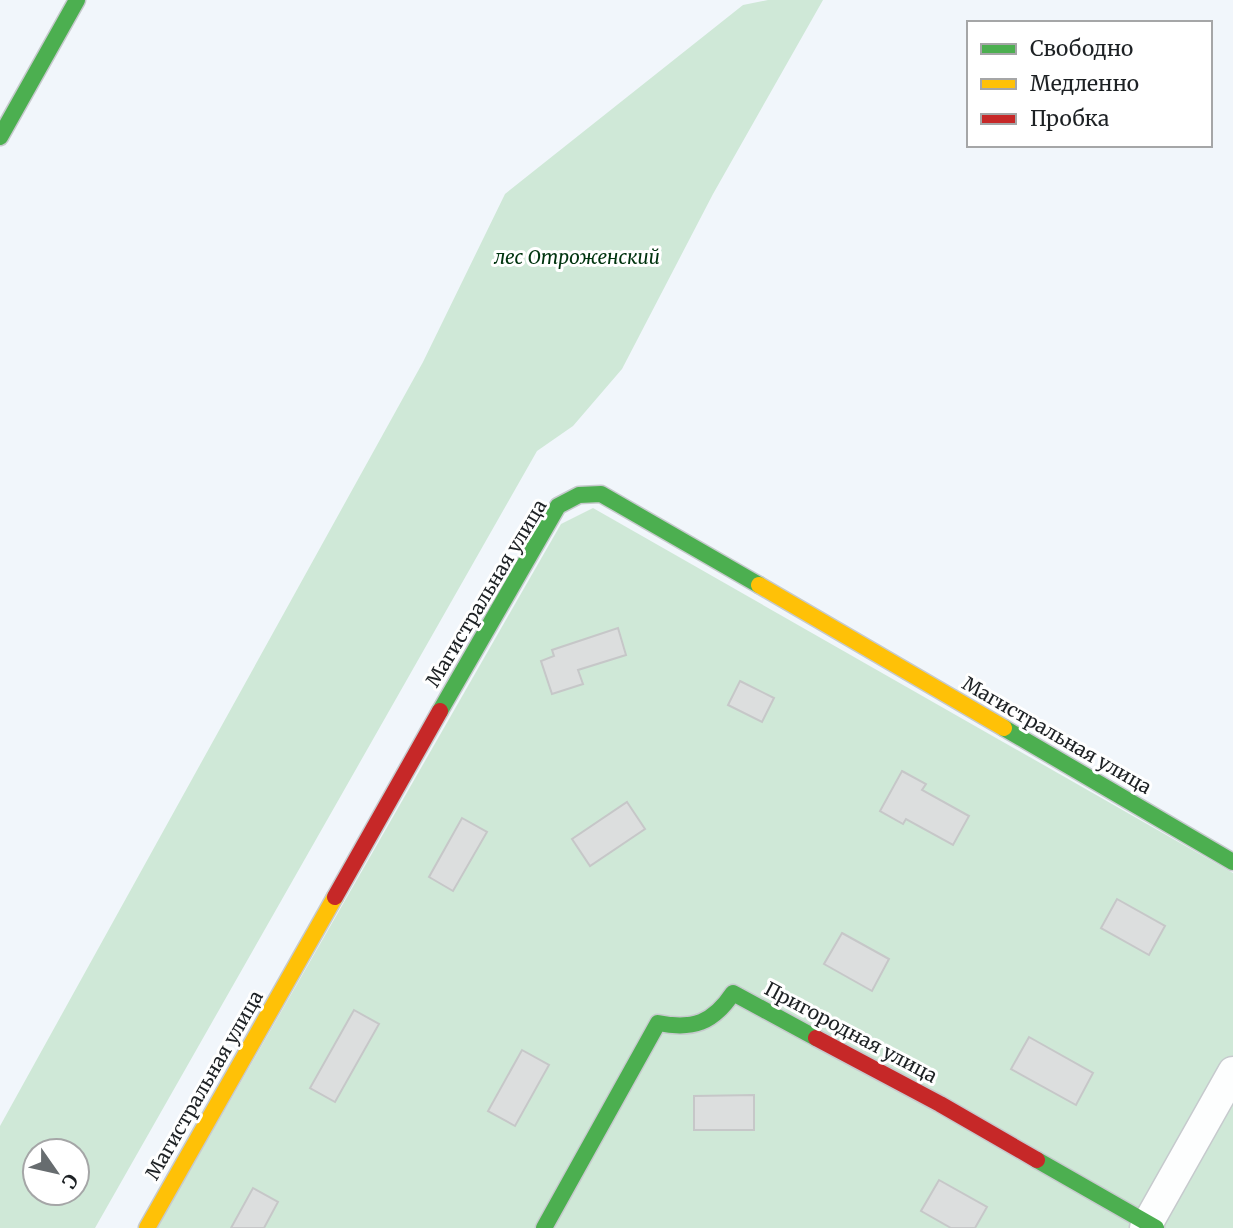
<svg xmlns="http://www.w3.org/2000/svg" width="1233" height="1228" viewBox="0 0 1233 1228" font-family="Merriweather,serif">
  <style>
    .green { fill: #cfe8d7; fill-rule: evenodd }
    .building { fill: #dcdede; stroke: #c6c7c8; stroke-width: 2 }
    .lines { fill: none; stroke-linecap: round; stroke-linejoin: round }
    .street-casing { stroke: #c6cacd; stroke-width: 33 }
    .fast-casing { stroke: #c6cacd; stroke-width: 19 }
    .slow-casing { stroke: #c6cacd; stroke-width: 19 }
    .jam-casing { stroke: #c6cacd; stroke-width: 19 }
    .street { stroke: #fdfefe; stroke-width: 30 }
    .fast { stroke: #4caf50; stroke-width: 16 }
    .slow { stroke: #ffc107; stroke-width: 16 }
    .jam { stroke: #c62828; stroke-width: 16 }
    .labels { text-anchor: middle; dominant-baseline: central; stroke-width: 6; stroke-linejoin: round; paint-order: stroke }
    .park-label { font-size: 19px; font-style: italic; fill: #00340f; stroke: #fff }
    .street-label { font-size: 19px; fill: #1d2124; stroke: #fff }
  </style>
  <rect width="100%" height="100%" fill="#f1f6fb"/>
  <g class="green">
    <path d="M 768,0 L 823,0 L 713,194 L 622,369 L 573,426 L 537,451 L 95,1228 L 0,1228 L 0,1126 L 423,362 L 505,194 L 743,5 ZM 35,1151 L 77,1151 L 77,1193 L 35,1193 Z"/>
    <polygon points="593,508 1233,873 1233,1228 157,1228 561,524"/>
  </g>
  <g class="building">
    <polygon points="618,628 626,655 578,670 583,684 552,694 541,661 554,656 552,650"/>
    <polygon points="740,681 774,698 762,722 728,705"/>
    <polygon points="902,771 926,784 922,790 969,816 953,845 906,819 903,824 880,811"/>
    <polygon points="627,802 645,829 590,866 572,839"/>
    <polygon points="462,818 487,832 453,891 429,877"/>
    <polygon points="1117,899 1165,926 1149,955 1101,928"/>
    <polygon points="842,933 889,959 872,991 824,964"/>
    <polygon points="354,1010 379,1024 335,1102 310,1088"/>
    <polygon points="1029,1037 1093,1073 1076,1105 1011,1069"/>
    <polygon points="522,1050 549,1065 515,1126 488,1111"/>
    <polygon points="754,1095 754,1130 694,1130 694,1096"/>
    <polygon points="939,1180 987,1207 975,1228 951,1228 921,1211"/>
    <polygon points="253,1188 278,1202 264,1228 231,1228"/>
  </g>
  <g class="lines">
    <g class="street-casing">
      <polyline id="street" points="1145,1228 1233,1072"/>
    </g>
    <g class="fast-casing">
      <g id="fast">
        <polyline points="0,137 77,0"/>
        <polyline points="440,711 558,506 579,495 601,494 759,585"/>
        <polyline points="1004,728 1233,862"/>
        <polyline points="1037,1160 1156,1228"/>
        <path d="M 544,1228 L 658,1023 C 693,1030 713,1023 733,993 L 816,1038"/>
      </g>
    </g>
    <g class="slow-casing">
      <g id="slow">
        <polyline points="759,585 1004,728"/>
        <polyline points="147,1228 335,897"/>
      </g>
    </g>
    <g class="jam-casing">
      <g id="jam">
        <polyline points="335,897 440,711"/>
        <polyline points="816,1038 940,1104 1037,1160"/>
      </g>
    </g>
    <use href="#street" class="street"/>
    <use href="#fast" class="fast"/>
    <use href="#slow" class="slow"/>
    <use href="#jam" class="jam"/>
  </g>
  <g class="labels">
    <g class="park-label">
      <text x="577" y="257">лес Отроженский</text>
    </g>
    <g class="street-label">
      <text transform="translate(486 593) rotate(-59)">Магистральная улица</text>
      <text transform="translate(1057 735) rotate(30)">Магистральная улица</text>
      <text transform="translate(851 1032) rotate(28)">Пригородная улица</text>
      <text transform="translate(204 1085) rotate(-60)">Магистральная улица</text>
    </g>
  </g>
  <rect x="967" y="21" width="245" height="126" fill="#ffffff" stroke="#a5a6a7" stroke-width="2"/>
  <rect x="981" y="44" width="35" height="10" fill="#4caf50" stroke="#a5a6a7" stroke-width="2"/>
  <text x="1030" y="56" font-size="21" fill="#1d2124">Свободно</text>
  <rect x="981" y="79" width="35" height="10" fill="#ffc107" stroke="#a5a6a7" stroke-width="2"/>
  <text x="1030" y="91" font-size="21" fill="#1d2124">Медленно</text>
  <rect x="981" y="114" width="35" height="10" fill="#c62828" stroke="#a5a6a7" stroke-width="2"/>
  <text x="1030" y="126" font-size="21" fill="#1d2124">Пробка</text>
  <g transform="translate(56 1172) rotate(124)"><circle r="33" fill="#ffffff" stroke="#a5a6a7" stroke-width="2"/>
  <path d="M0-5L12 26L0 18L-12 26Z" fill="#676c6f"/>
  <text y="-10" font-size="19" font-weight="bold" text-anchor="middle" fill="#1d2124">С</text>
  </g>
</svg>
